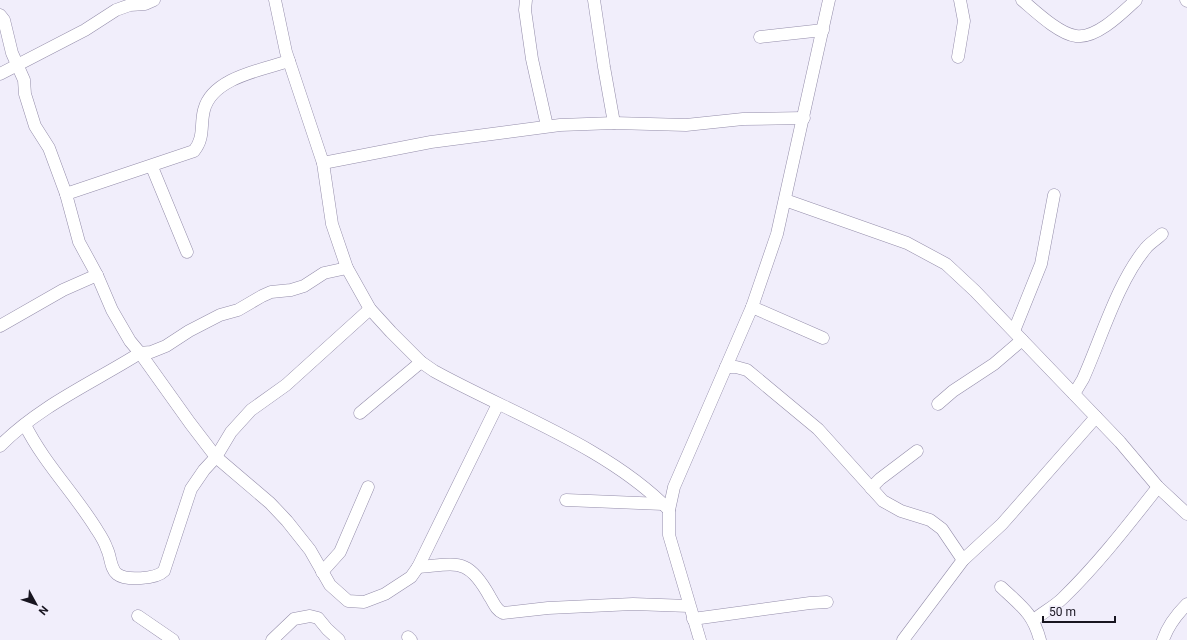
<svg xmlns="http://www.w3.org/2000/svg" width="1187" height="640" viewBox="0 0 1187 640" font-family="Roboto,sans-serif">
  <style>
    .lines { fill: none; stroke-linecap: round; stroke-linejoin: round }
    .minor-casing { stroke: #948daa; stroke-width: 13 }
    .minor { stroke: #fff; stroke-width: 12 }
  </style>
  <rect width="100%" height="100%" fill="#f1eefb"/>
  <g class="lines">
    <g class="minor-casing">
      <g id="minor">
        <path d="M 275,0 L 286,52 L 323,163 L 332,224 L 347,268 L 370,309 L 391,332 L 421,362 L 434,371 C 510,413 608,447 669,510"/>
        <polyline points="526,0 525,10 532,59 547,126"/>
        <polyline points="594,0 604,67 614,123"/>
        <path d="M 1022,0 C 1035,11 1059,34 1076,36 C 1096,39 1122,13 1136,0"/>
        <polyline points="1186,0 1187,1"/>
        <polyline points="0,15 4,20 12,53 24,80 25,94 35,126 49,148 66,194 79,242 97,275 112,310 130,341 140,353 190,423 216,457 270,503 287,521 310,550 330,585 348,601 364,602 385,594 411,577 418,567 498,404"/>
        <polyline points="760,37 823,30"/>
        <polyline points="958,57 964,21 960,0"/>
        <polyline points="0,74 85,30 116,10 130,5 145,4 154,0"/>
        <polyline points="323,163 431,142 560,125 614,123 686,125 743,119 804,118"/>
        <polyline points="152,167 187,252"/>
        <path d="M 66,194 L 194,151 C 205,137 200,125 204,110 C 212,78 261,70 289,61"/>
        <polyline points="785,200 907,243 946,264 975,291 1022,340 1120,442 1158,487 1187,514"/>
        <polyline points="752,307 823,338"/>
        <polyline points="0,326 63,290 97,275"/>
        <polyline points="1014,331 1041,264 1054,195"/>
        <polyline points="726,367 736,367 747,370 818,429 883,501 901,511 930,520 942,529 963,560"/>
        <path d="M 1074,394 L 1083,379 C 1101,339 1118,281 1146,248 C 1150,243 1157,239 1162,234"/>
        <polyline points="938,404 953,391 994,364 1022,340"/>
        <polyline points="360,413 421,362"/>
        <path d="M 25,425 C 44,463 75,494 97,530 C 101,536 105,543 107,549 C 111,557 110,568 117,574 C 126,581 156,579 164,571 L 191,489 L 204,470 L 216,457 L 231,432 L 251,410 L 286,385 L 370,309"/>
        <path d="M 0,446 C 39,406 94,382 140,353 L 151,352 L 166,346 L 189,331 L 220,315 L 238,310 L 262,296 L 271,292 L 291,290 L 304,286 L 324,273 L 347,268"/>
        <polyline points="871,488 880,479 917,451"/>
        <polyline points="566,500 663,504"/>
        <path d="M 418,567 C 458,564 468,557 490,597 C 494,603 496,610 503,613 L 548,608 L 633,604 L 689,606"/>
        <polyline points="322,572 340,552 368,487"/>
        <path d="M 1001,587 C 1021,606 1033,613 1040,640"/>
        <polyline points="138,616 173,640"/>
        <polyline points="693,619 810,603 827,602"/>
        <path d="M 1034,620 C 1043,612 1054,607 1063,598 C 1098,564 1128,525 1158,487"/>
        <polyline points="408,637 411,640"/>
        <polyline points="272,640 294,619 310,616 318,618 327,629 339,640"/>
        <polyline points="700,640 669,535 669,510 674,487 752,307 777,234 829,0"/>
        <polyline points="903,640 963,560 1002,524 1096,417"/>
        <path d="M 1163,640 C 1168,625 1176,615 1187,604"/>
      </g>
    </g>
    <use href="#minor" class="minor"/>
  </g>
  <g transform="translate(36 604) rotate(130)" stroke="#f1eefb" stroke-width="3" paint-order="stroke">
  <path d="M0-3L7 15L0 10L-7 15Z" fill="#181520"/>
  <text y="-6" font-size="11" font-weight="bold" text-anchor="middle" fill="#181520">N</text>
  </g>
  <path d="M1043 616v6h72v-6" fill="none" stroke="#181520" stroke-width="2"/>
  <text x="1049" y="616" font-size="12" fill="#181520" stroke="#f1eefb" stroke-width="3" paint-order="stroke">50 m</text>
</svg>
